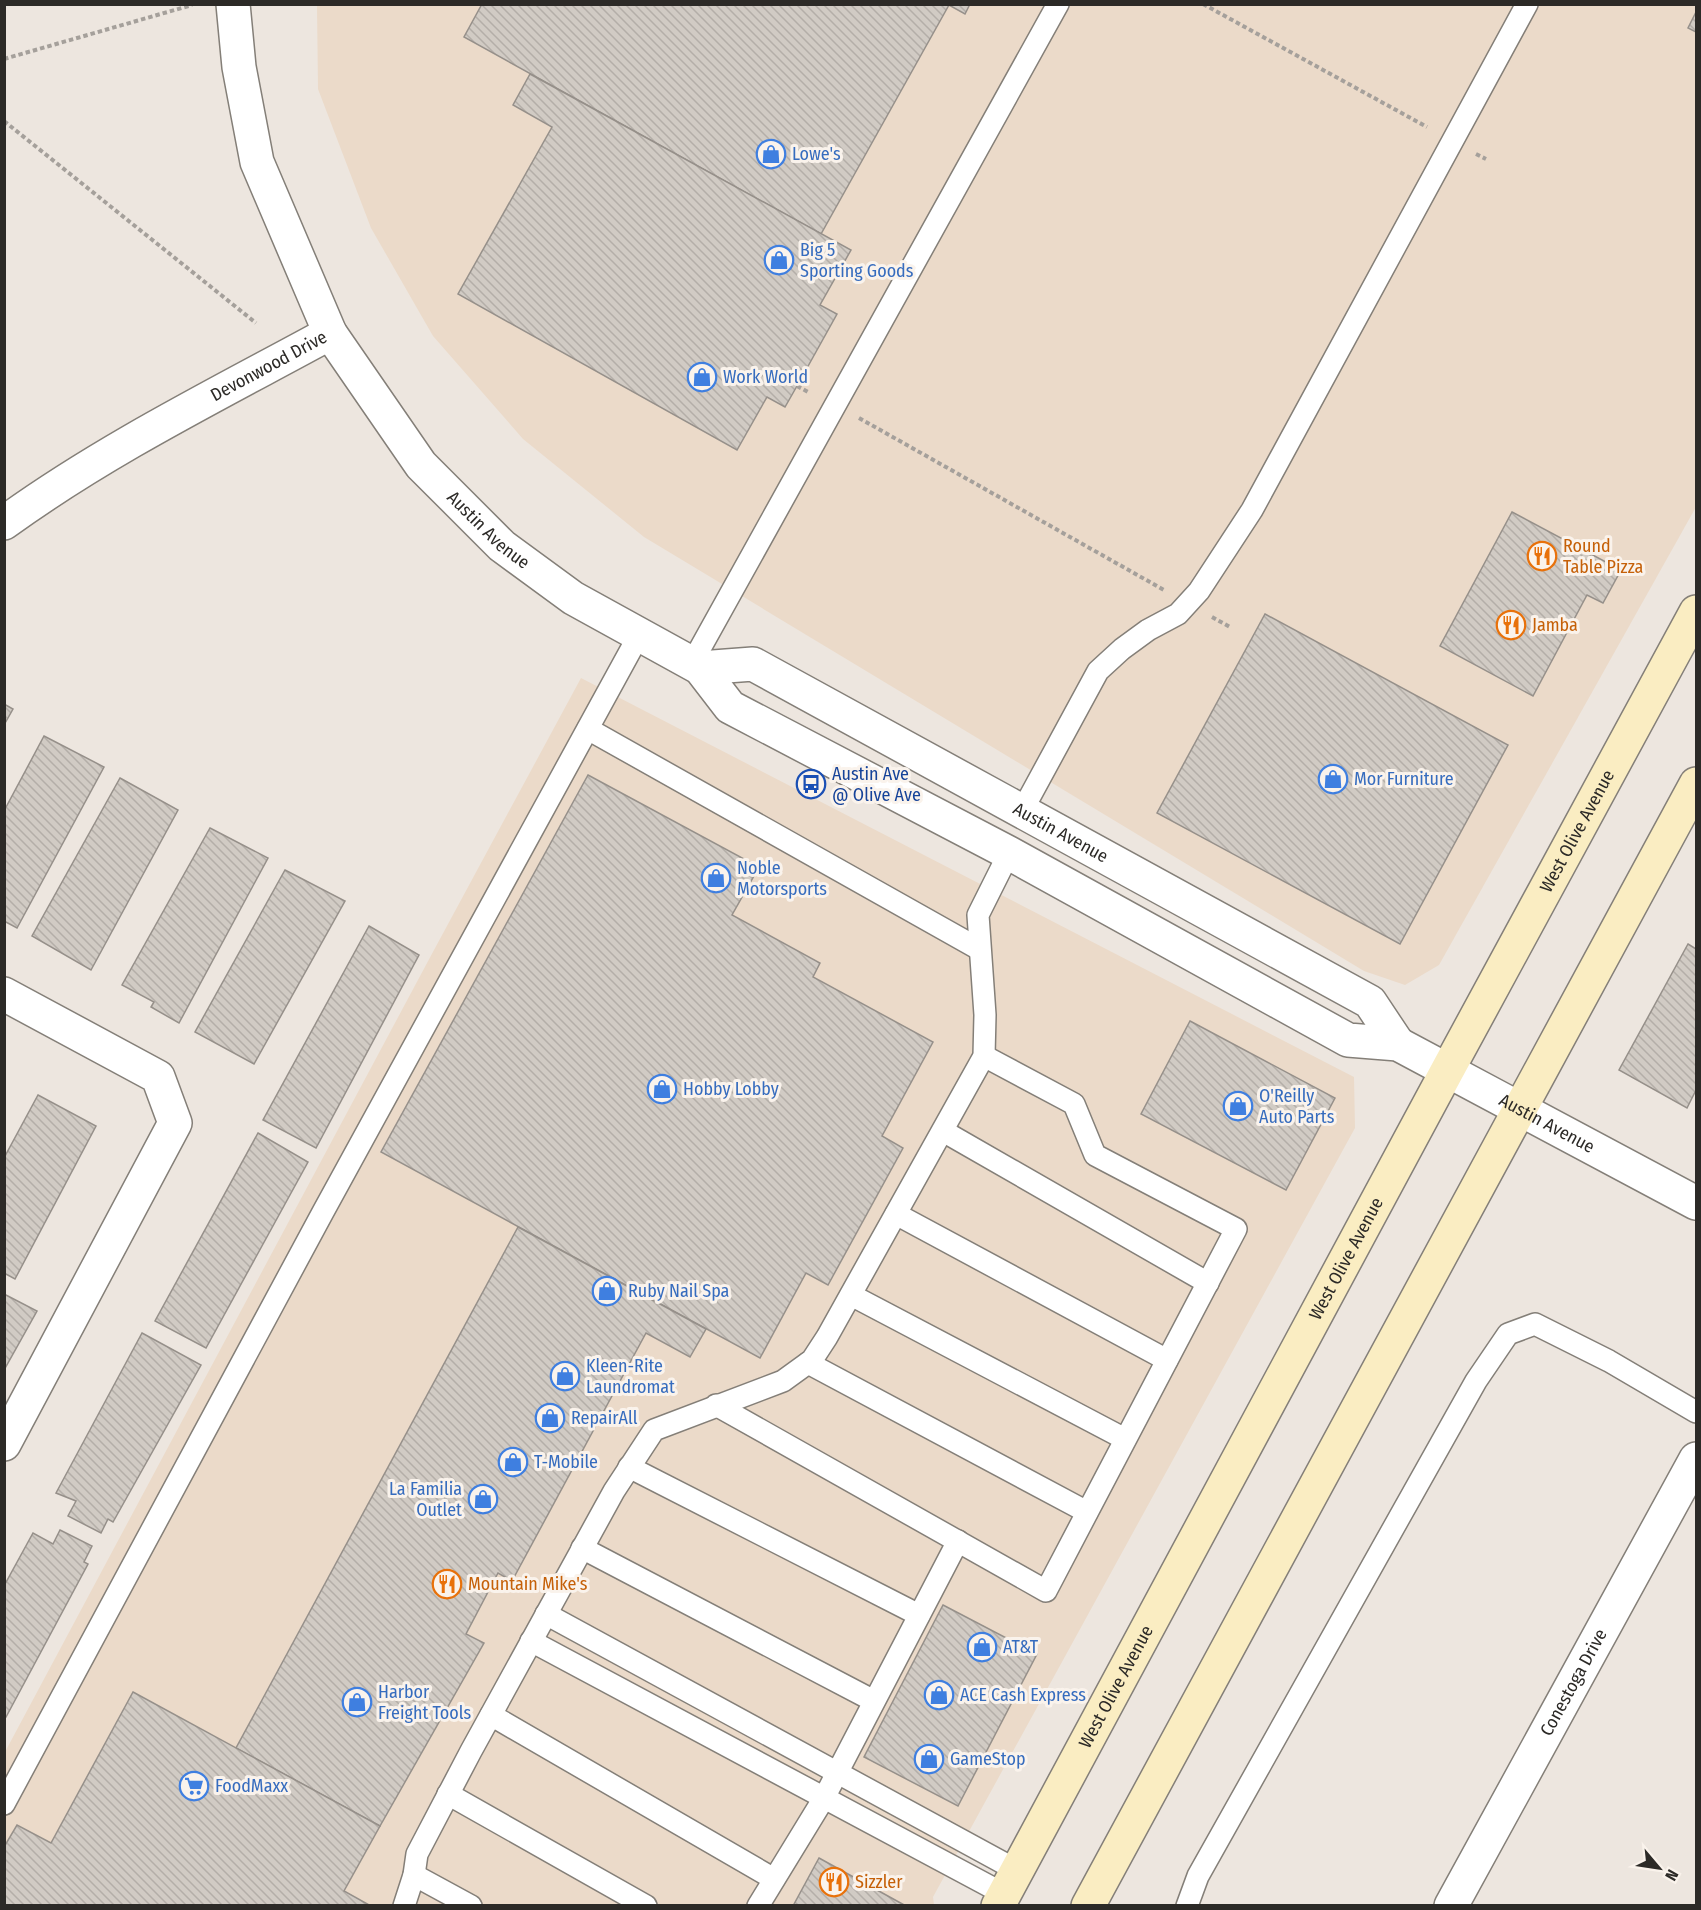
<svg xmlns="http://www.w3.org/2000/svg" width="1701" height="1910" viewBox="0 0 1701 1910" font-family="'Fira Sans Condensed',sans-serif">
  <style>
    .commercial { fill: #ebdac9 }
    .building { fill: url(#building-back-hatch); stroke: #96908a; stroke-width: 1.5 }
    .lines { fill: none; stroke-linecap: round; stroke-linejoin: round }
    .service-casing { stroke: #847f78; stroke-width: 24 }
    .minor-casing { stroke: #847f78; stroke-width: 36 }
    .secondary-casing { stroke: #847f78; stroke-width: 36 }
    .path { stroke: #a5a09b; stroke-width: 4; stroke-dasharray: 4.5 3; stroke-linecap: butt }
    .service { stroke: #fff; stroke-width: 21 }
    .minor { stroke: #fff; stroke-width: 33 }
    .secondary { stroke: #faedc2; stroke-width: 33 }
    .labels { text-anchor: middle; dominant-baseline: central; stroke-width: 6; stroke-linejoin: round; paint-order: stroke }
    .shop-label { font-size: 18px; fill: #366cbe; stroke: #faf3ec; text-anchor: start }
    .street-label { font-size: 18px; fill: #2c2a27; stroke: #faf3ec }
    .food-label { font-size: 18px; fill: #c56008; stroke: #faf3ec; text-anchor: start }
    .transit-label { font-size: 18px; fill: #164399; stroke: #faf3ec; text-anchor: start }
  </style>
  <defs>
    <pattern id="building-back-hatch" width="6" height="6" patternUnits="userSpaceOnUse" patternTransform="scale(1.5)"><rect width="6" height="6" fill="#d1cbc4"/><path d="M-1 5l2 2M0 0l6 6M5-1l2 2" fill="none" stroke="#b4aea8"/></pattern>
  </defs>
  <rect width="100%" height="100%" fill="#ede6df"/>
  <g class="commercial">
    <polygon points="317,5 1696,5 1696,507 1439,965 1405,985 1364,971 644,537 523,439 433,336 371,228 318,89"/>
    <polygon points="581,678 1354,1077 1355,1128 933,1897 934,1905 5,1906 5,1752 434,950"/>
  </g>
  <g class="building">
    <polygon points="482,4 970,4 965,14 949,5 821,234 464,37"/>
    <polygon points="1696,12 1696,32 1688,28"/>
    <polygon points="530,74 851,250 820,305 837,314 797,386 785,407 767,397 737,450 458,294 552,127 513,105"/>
    <polygon points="1512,512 1621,570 1603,603 1587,595 1533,696 1440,646"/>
    <polygon points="1265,614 1508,745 1400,944 1157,813"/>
    <polygon points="4,704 13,709 4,725"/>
    <polygon points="44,736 104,767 17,928 4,921 4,811"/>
    <polygon points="588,775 759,867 732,915 820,963 813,977 933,1042 882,1136 903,1148 828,1285 806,1273 760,1358 381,1152"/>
    <polygon points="120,778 178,810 91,970 32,936"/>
    <polygon points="210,828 268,858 179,1023 151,1007 154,1002 122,985"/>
    <polygon points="285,870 345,901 254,1064 195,1032"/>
    <polygon points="369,926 419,955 316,1148 263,1120"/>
    <polygon points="1688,944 1696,949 1696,1090 1687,1108 1619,1070"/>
    <polygon points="1190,1021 1335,1098 1286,1190 1141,1114"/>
    <polygon points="38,1095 96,1126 15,1279 4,1273 4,1158"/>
    <polygon points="258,1133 308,1162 206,1348 155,1321"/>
    <polygon points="518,1227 706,1329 690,1357 646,1333 512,1581 498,1573 466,1634 484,1643 380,1826 236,1748"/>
    <polygon points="4,1294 37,1311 4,1370"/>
    <polygon points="142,1333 201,1365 113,1522 108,1519 101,1533 68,1516 76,1501 56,1493"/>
    <polygon points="60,1530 92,1546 84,1562 88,1564 6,1717 4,1716 4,1586 33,1533 53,1544"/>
    <polygon points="943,1605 1037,1654 958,1806 864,1757"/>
    <polygon points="133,1692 380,1826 344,1891 371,1906 4,1906 4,1847 17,1825 51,1843"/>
    <polygon points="819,1858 906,1906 793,1906"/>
  </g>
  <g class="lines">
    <g class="service-casing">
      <g id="service">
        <polyline points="692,663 1058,4"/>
        <polyline points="588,729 979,949"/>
        <polyline points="1022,811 1098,671 1122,649 1148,630 1178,614 1199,591 1252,510 1527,4"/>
        <polyline points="943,1131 1208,1283"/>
        <polyline points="896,1214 1167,1360"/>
        <polyline points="851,1295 1125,1439"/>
        <polyline points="808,1363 1087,1512"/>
        <polyline points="716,1405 1046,1591 1236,1229 1095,1155 1074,1104 984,1056"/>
        <polyline points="629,1467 919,1615"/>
        <polyline points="582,1548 874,1701"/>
        <polyline points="546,1614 1018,1871"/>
        <polyline points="531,1641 1004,1894"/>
        <polyline points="491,1715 774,1879"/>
        <polyline points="448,1794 646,1906"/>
        <polyline points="4,1804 323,1212 639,635"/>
        <polyline points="414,1875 471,1906"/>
        <polyline points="404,1906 414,1875 417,1854 471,1751 614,1491 654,1430 783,1381 812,1360 827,1337 984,1056 985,1015 978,915 1009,853"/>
        <polyline points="758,1906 824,1798 958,1541"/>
        <polyline points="1187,1906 1198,1876 1476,1381 1508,1334 1535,1324 1609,1361 1696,1412"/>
      </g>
    </g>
    <g class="minor-casing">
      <g id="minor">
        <path id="s1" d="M 233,4 L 239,67 L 257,162 L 330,333 L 421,465 L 502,546 L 573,598 L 700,668 L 730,707 L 1009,853 L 1348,1040 L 1398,1044 L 1696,1203"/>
        <path id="s2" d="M 4,523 C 106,449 220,393 330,333"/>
        <path id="s3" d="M 700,668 L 753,664 L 1370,1002 L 1398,1044"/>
        <polyline points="4,994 158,1077 175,1123 4,1444"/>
        <path id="s4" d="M 1451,1906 L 1696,1459"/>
      </g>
    </g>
    <g class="secondary-casing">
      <g id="secondary">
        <path id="s5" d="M 998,1906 L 1447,1071 L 1696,612"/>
        <polyline points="1088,1906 1696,784"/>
      </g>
    </g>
    <g class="path">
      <polyline points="1203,4 1427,127"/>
      <polyline points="4,59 192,5"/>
      <polyline points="4,121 256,323"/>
      <polyline points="1476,154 1486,159"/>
      <polyline points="797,386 810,393"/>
      <polyline points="859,418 1164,590"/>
      <polyline points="1212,617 1230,627"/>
    </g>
    <use href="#service" class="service"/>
    <use href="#minor" class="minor"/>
    <use href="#secondary" class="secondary"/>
  </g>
  <defs>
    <g id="shop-ring" transform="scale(1.5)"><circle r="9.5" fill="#faf3ec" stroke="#3f7fe0" stroke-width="1.5"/><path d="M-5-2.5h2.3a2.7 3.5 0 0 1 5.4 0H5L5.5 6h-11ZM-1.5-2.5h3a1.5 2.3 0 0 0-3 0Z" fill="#3f7fe0"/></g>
    <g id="restaurant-ring" transform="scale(1.5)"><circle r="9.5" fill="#faf3ec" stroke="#e8710a" stroke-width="1.5"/><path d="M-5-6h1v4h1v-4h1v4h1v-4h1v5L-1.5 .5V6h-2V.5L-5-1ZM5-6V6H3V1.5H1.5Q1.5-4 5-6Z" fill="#e8710a"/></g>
    <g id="bus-ring" transform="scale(1.5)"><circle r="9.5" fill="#faf3ec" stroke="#1a4fb4" stroke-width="1.5"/><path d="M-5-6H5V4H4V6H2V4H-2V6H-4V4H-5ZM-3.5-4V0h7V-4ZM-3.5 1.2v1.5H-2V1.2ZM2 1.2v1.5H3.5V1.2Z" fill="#1a4fb4"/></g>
    <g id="supermarket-ring" transform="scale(1.5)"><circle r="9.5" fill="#faf3ec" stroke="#3f7fe0" stroke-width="1.5"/><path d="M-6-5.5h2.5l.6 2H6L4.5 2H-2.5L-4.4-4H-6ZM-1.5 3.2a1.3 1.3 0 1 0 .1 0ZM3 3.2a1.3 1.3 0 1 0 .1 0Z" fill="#3f7fe0"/></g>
  </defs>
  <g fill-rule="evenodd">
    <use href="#shop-ring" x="771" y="154"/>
    <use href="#shop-ring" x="779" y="260"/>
    <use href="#shop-ring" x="702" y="377"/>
    <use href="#restaurant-ring" x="1542" y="556"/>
    <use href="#restaurant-ring" x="1511" y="625"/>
    <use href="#shop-ring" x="1333" y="779"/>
    <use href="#bus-ring" x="811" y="784"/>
    <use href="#shop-ring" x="716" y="878"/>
    <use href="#shop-ring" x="662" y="1089"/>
    <use href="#shop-ring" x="1238" y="1106"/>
    <use href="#shop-ring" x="607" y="1291"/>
    <use href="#shop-ring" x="565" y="1376"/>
    <use href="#shop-ring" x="550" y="1418"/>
    <use href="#shop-ring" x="513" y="1462"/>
    <use href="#shop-ring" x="483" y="1499"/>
    <use href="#restaurant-ring" x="447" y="1584"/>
    <use href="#shop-ring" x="982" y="1647"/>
    <use href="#shop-ring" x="939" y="1695"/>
    <use href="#shop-ring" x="357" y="1702"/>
    <use href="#shop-ring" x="929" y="1759"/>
    <use href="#supermarket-ring" x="194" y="1786"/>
    <use href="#restaurant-ring" x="834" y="1882"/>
  </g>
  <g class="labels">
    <g class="shop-label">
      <text x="792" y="154">Lowe's</text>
      <text x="800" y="250">Big 5<tspan x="800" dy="21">Sporting Goods</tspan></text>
      <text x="723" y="377">Work World</text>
      <text x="1354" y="779">Mor Furniture</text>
      <text x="737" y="868">Noble<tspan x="737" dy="21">Motorsports</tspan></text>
      <text x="683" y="1089">Hobby Lobby</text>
      <text x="1259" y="1096">O'Reilly<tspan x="1259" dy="21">Auto Parts</tspan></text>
      <text x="628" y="1291">Ruby Nail Spa</text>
      <text x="586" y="1366">Kleen-Rite<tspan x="586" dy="21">Laundromat</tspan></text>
      <text x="571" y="1418">RepairAll</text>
      <text x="534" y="1462">T-Mobile</text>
      <text x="462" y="1489" text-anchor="end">La Familia<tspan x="462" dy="21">Outlet</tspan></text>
      <text x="1003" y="1647">AT&amp;T</text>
      <text x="378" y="1692">Harbor<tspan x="378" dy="21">Freight Tools</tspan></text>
      <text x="960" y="1695">ACE Cash Express</text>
      <text x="950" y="1759">GameStop</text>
      <text x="215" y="1786">FoodMaxx</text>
    </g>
    <g class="street-label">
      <text stroke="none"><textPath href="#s2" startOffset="308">Devonwood Drive</textPath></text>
      <text stroke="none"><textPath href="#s1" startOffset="600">Austin Avenue</textPath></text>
      <text stroke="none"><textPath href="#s5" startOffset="1221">West Olive Avenue</textPath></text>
      <text stroke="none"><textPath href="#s3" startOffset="404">Austin Avenue</textPath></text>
      <text stroke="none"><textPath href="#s1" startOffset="1824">Austin Avenue</textPath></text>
      <text stroke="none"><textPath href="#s5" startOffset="735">West Olive Avenue</textPath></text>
      <text stroke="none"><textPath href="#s4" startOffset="255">Conestoga Drive</textPath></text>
      <text stroke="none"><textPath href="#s5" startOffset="249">West Olive Avenue</textPath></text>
    </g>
    <g class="food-label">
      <text x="1563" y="546">Round<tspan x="1563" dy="21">Table Pizza</tspan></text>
      <text x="1532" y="625">Jamba</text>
      <text x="468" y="1584">Mountain Mike's</text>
      <text x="855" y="1882">Sizzler</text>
    </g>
    <g class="transit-label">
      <text x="832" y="774">Austin Ave<tspan x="832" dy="21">@ Olive Ave</tspan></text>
    </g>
  </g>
  <rect width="1701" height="1910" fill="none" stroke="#2c2a27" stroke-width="12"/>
  <g transform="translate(1659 1868) rotate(119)" stroke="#faf3ec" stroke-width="4.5" paint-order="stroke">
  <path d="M0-4.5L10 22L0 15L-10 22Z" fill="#2c2a27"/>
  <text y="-9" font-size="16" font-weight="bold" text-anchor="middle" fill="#2c2a27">N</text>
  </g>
</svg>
